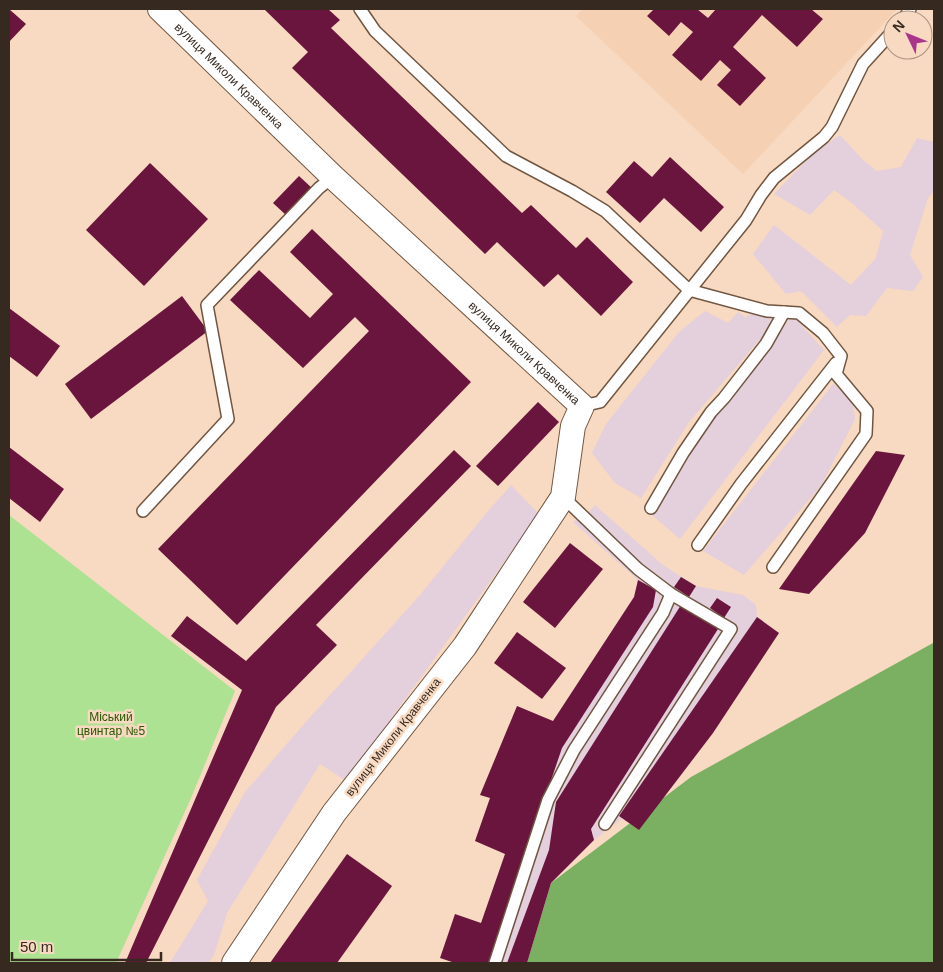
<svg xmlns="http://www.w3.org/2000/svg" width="943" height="972" viewBox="0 0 943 972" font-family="Arial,sans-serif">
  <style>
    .built { fill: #f5d0b2 }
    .industrial { fill: #e4cfdd }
    .green { fill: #ace292 }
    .forest { fill: #7bb062 }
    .building { fill: #69153d }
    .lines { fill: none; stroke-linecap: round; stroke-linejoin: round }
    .lane-casing { stroke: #705641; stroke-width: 14 }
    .street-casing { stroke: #705641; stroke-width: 26 }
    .lane { stroke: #fff; stroke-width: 11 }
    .street { stroke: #fff; stroke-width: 24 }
    .labels { text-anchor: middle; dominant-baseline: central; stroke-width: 5; stroke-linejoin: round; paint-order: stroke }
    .street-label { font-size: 12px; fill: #352920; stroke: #f8d9c1 }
    .park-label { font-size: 12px; fill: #275701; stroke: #f8d9c1 }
  </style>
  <rect width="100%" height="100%" fill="#f8d9c1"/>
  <polygon class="built" points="583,9 897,9 743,174 576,16"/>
  <g class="industrial">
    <polygon points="840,135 863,160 877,171 901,167 917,138 934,142 934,191 928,198 910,255 923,277 913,291 887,288 866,316 850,315 837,327 801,291 786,294 753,254 774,225 851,285 876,258 883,231 852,203 834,190 810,215 774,194 814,153"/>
    <polygon points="760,310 771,320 768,330 689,422 641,498 615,483 592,453 606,424 679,332 705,311 728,323 738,312 745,317"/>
    <polygon points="792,315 824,350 680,539 652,515 713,417 747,380"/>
    <polygon points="833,384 852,399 855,419 821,486 744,575 703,551"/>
    <polygon points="511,485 539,514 346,781 320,764 227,913 214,955 208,963 170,963 208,901 197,880 245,792 304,724 420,595 483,517"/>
    <polygon points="595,505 663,565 696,586 743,595 756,605 757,617 779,633 718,723 623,818 594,840 551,883 527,963 468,963 505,854 553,721 634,597 638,580 573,522 589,512"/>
  </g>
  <polygon class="green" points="9,515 235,691 191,798 116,963 9,963"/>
  <polygon class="forest" points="934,640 934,963 527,963 551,883 691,777 933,643"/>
  <g class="building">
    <polygon points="9,9 26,24 9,42"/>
    <polygon points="264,9 328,9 340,20 331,28 522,213 531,205 576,248 587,237 633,282 601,316 558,274 544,287 497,242 485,254 292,68 308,52"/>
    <polygon points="654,9 697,9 708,18 716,9 811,9 823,19 797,47 762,15 733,47 766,78 740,106 717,85 731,70 720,60 701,81 672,55 693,32 681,22 669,36 647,16"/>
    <polygon points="670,157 724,207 701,232 664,198 640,223 606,192 634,161 652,177"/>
    <polygon points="150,163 208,219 144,286 86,230"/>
    <polygon points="299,176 313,189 287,216 273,203"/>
    <polygon points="312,229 471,382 237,625 158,549 369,331 355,317 303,368 230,300 259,270 310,318 333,294 290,252"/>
    <polygon points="182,296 208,331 91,419 65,384"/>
    <polygon points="9,308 60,346 37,377 9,356"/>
    <polygon points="538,402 559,422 498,486 476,466"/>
    <polygon points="9,447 64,489 40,522 9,498"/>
    <polygon points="454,450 471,466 316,625 337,645 276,707 146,963 125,963 242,690 171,636 187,616 246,661"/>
    <polygon points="876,451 905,455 865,533 809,594 779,589"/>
    <polygon points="570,543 603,569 555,628 523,602"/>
    <polygon points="681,577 696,586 689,597 674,587"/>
    <polygon points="638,580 656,590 653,607 562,748 489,963 455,963 440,958 455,914 481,923 505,854 475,841 490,798 480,795 517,706 553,721 634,597"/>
    <polygon points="717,598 731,607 724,618 710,608"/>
    <polygon points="681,605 718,629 591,829 594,840 551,883 527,963 507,963 549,850 556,802"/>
    <polygon points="757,617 779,633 713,733 639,830 619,816"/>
    <polygon points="517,632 566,668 542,699 494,663"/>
    <polygon points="347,854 392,886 337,963 270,963"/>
  </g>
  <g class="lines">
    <g class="lane-casing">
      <g id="lane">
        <polyline points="360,9 375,31 506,156 572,191 605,211 689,290 767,311 799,313 823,333 841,356 836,374 867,411 866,434 773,567"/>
        <polyline points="903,20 910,9"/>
        <polyline points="582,406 600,402 746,220 761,195 774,178 824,137 832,127 863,64 893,31"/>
        <polyline points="563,497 638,569 671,594 731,629 605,824"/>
        <polyline points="651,508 683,453 711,412 724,398 766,344 784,312"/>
        <polyline points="143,511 228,419 207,305 319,188 333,177"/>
        <polyline points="698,545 741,484 836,363"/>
        <polyline points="495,963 548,800 574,750 663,613 671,594"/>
      </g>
    </g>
    <g class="street-casing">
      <g id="street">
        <path id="s1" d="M 160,9 L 333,177 L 582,406 L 573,426 L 563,497 L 465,646 L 334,813 L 234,963"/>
      </g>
    </g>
    <use href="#lane" class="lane"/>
    <use href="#street" class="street"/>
  </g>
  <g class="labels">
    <g class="street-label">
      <text stroke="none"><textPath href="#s1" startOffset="96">вулиця Миколи Кравченка</textPath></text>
      <text stroke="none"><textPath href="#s1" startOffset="501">вулиця Миколи Кравченка</textPath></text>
      <text transform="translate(393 737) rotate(-52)">вулиця Миколи Кравченка</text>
    </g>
    <g class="park-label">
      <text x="111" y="717">Міський<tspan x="111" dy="14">цвинтар №5</tspan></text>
    </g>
  </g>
  <rect width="943" height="972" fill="none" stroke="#352920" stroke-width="20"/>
  <g transform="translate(908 35) rotate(313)"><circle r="24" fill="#f8d9c1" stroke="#aa9381"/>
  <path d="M0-4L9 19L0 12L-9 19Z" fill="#ac358c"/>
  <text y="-8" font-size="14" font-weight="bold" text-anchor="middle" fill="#352920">N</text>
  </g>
  <path d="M12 952v8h149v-8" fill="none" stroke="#352920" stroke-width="2.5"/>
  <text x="20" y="952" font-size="15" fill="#352920" stroke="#f8d9c1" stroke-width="4" paint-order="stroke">50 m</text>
</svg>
